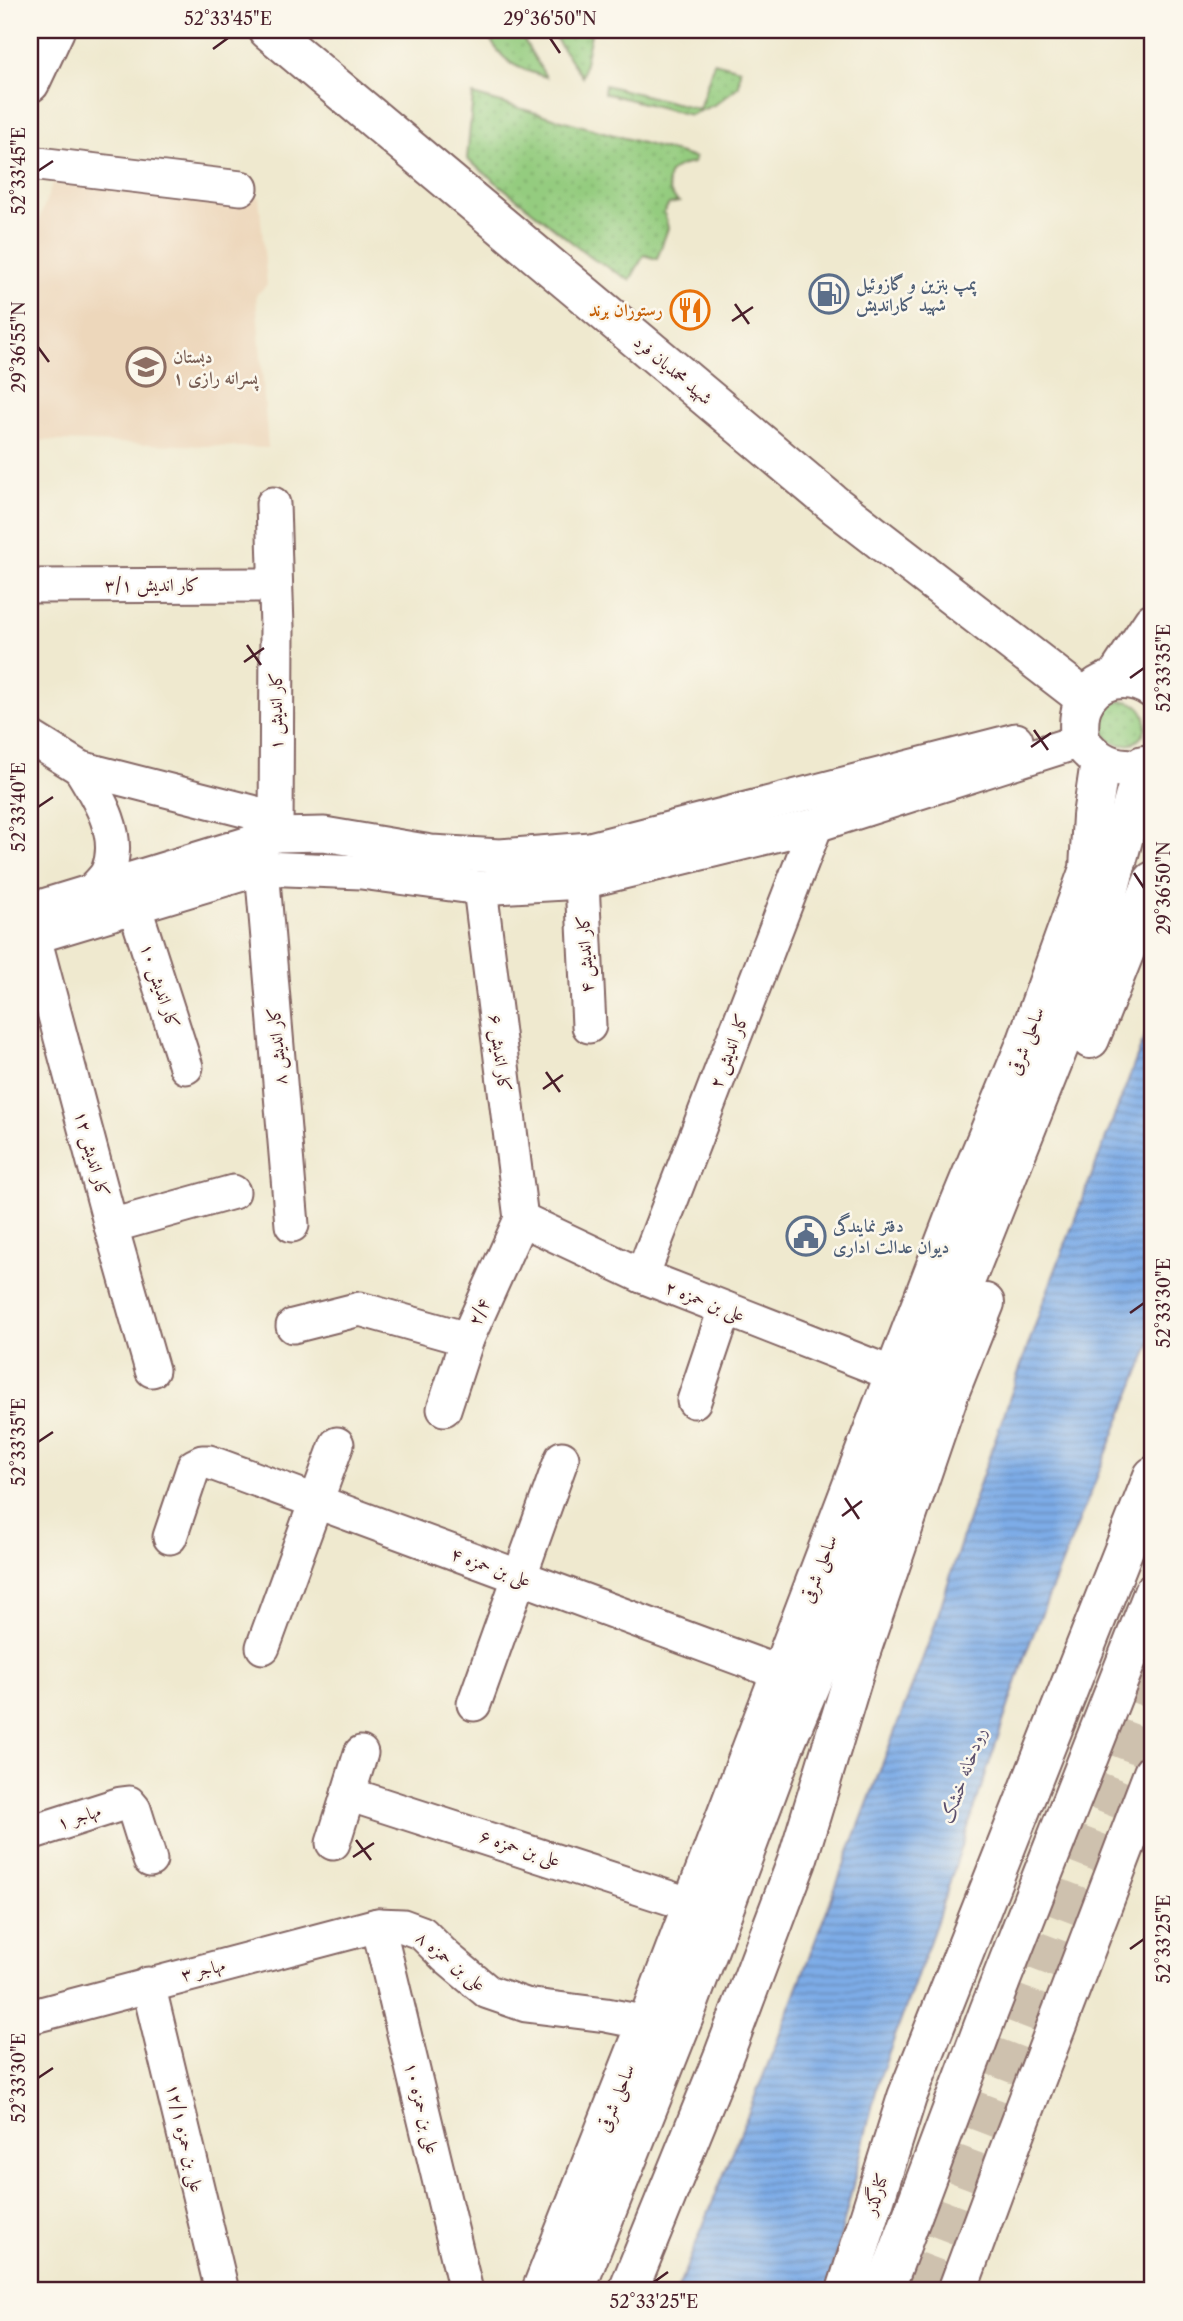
<svg xmlns="http://www.w3.org/2000/svg" width="1183" height="2321" viewBox="0 0 1183 2321" font-family="'Libre Caslon Text',Amiri,serif">
  <style>
    .built { fill: #edd7bb }
    .green { fill: url(#green-dots); stroke: #6f7655; stroke-width: 2 }
    .water { fill: url(#water-rules); stroke: #646689; stroke-width: 2 }
    .lines { fill: none; stroke-linecap: round; stroke-linejoin: round }
    .major-tunnel { stroke: #cec1ae; stroke-width: 38; stroke-dasharray: 38 19; stroke-linecap: butt }
    .minor-casing { stroke: #846664; stroke-width: 37 }
    .major-casing { stroke: #846664; stroke-width: 42 }
    .minor { stroke: #fff; stroke-width: 33 }
    .major { stroke: #fff; stroke-width: 38 }
    .ticks { fill: none; stroke: #4a1f2b; stroke-width: 2.5 }
    .labels { text-anchor: middle; dominant-baseline: central; stroke-width: 5; stroke-linejoin: round; paint-order: stroke }
    .service-label { font-size: 18px; font-weight: bold; fill: #4e5e75; stroke: #fbf7ec; text-anchor: start }
    .food-label { font-size: 18px; font-weight: bold; fill: #c56008; stroke: #fbf7ec; text-anchor: end }
    .education-label { font-size: 18px; font-weight: bold; fill: #785e54; stroke: #fbf7ec; text-anchor: start }
    .street-label { font-size: 18px; fill: #4a1f2b; stroke: #fbf7ec }
    .water-label { font-size: 19px; font-style: italic; fill: #5c506d; stroke: #fbf7ec }
    .neatline { fill: none; stroke: #4a1f2b; stroke-width: 2.5 }
    .ticks-label { font-size: 18px; text-anchor: middle; fill: #4a1f2b }
  </style>
  <defs>
    <pattern id="green-dots" width="8" height="8" patternUnits="userSpaceOnUse" patternTransform="scale(1.75)"><rect width="8" height="8" fill="#94cc7f"/><path d="M2 2h.1M6 6h.1" fill="none" stroke="#81af6e" stroke-width="1.8" stroke-linecap="round"/></pattern>
    <pattern id="water-rules" width="6" height="5" patternUnits="userSpaceOnUse" patternTransform="scale(1.75)"><rect width="6" height="5" fill="#7dace7"/><path d="M0 2.5h6" fill="none" stroke="#688bbb"/></pattern>
  </defs>
  <rect width="100%" height="100%" fill="#fbf7ec"/>
  <filter id="ink" filterUnits="userSpaceOnUse"><feTurbulence type="fractalNoise" baseFrequency=".0143" numOctaves="2"/><feDisplacementMap in="SourceGraphic" scale="14" xChannelSelector="R" yChannelSelector="G"/><feConvolveMatrix kernelMatrix="1 2 1 2 8 2 1 2 1" color-interpolation-filters="sRGB"/></filter>
  <filter id="wash" filterUnits="userSpaceOnUse"><feTurbulence type="fractalNoise" baseFrequency=".00686" numOctaves="4" result="noise"/><feDisplacementMap in="SourceGraphic" scale="28" xChannelSelector="R" yChannelSelector="G"/><feGaussianBlur stdDeviation="1.57" result="paint"/><feColorMatrix in="noise" values="0 0 0 0 0 0 0 0 0 0 0 0 0 0 0 0 0 1.4 0 .05"/><feComposite in="paint" operator="in"/></filter>
  <g filter="url(#wash)">
    <rect width="100%" height="100%" fill="#efe9cf"/>
    <polygon class="built" points="52,184 259,197 267,285 256,295 268,448 30,440 30,245"/>
    <g class="green">
      <path d="M 484,30 L 518,30 L 546,77 C 509,66 504,62 484,30 Z"/>
      <polygon points="550,30 574,30 591,34 582,77"/>
      <polygon points="714,62 740,69 739,86 716,104 690,115 604,93 605,85 699,109"/>
      <path d="M 473,95 L 695,158 L 693,163 C 688,164 681,165 676,168 C 662,176 668,195 679,202 L 669,204 L 664,212 L 668,228 L 657,259 L 644,255 L 630,280 L 593,259 L 467,159 Z"/>
      <circle cx="1124" cy="723" r="22"/>
    </g>
    <polygon class="water" points="1153,1015 1153,1338 1027,1650 936,1924 878,2083 827,2291 677,2291 776,2044 933,1631 978,1488 1044,1300"/>
  </g>
  <g filter="url(#ink)">
    <g class="lines">
      <polyline class="major-tunnel" points="916,2291 1153,1669"/>
      <g class="minor-casing">
        <g id="minor">
          <polyline points="30,163 241,188"/>
          <polyline points="273,504 277,627 276,835"/>
          <polyline points="30,586 275,585"/>
          <polyline points="30,737 80,768 252,812 276,835"/>
          <path d="M 80,768 C 98,797 123,835 108,871 C 105,878 96,886 91,892"/>
          <polyline points="262,868 292,1225"/>
          <polyline points="582,882 589,1026"/>
          <polyline points="480,888 521,1219"/>
          <polyline points="134,905 186,1067"/>
          <polyline points="30,910 276,835 324,834 431,852 500,856 590,849 1016,740"/>
          <polyline points="34,937 111,1226 152,1370"/>
          <polyline points="30,938 262,868 361,872 480,888 582,882 816,825 1080,741"/>
          <polyline points="521,1219 642,1276 893,1374"/>
          <polyline points="111,1226 233,1192"/>
          <polyline points="642,1276 816,825"/>
          <polyline points="293,1326 360,1309 467,1339"/>
          <polyline points="694,1401 725,1309"/>
          <polyline points="444,1409 467,1339 521,1219"/>
          <polyline points="170,1537 194,1466 202,1462 209,1462 780,1673"/>
          <polyline points="263,1647 337,1444"/>
          <polyline points="474,1704 562,1458"/>
          <polyline points="348,1794 692,1905"/>
          <polyline points="30,1833 121,1804 129,1803 134,1809 150,1860"/>
          <polyline points="333,1843 361,1753"/>
          <polyline points="378,1925 466,2291"/>
          <polyline points="148,1984 222,2291"/>
          <polyline points="30,2017 378,1925 403,1926 422,1933 446,1957 488,1992 526,2005 606,2015 647,2023"/>
        </g>
      </g>
      <g class="major-casing">
        <g id="major">
          <polyline points="268,30 836,506 1086,699"/>
          <polyline points="30,83 55,30"/>
          <polyline points="1115,679 1153,622"/>
          <path d="M 1126,768 C 1105,767 1093,757 1080,741 C 1079,730 1078,718 1082,707 C 1094,676 1129,672 1153,689"/>
          <polyline points="1090,1039 1153,881"/>
          <polyline points="541,2291 647,2023 957,1210 1027,1041 1089,869 1092,816 1100,762"/>
          <polyline points="575,2291 685,2014 784,1747 816,1671 930,1369 1084,984 1143,765"/>
          <polyline points="628,2291 723,2057 797,1861 860,1654 950,1391 985,1303"/>
          <polyline points="846,2291 907,2097 1153,1476"/>
          <polyline points="884,2291 989,2011 1153,1593"/>
          <polyline points="957,2291 1008,2153 1153,1773"/>
        </g>
      </g>
      <use href="#minor" class="minor"/>
      <use href="#major" class="major"/>
    </g>
  </g>
  <path class="ticks" d="M 550,38 L 560,53M 213,49 L 228,38M 38,171 L 53,161M 735,304 L 749,324M 732,321 L 753,307M 38,347 L 49,362M 247,645 L 261,665M 244,662 L 264,648M 1130,678 L 1144,668M 1034,730 L 1048,750M 1031,747 L 1051,733M 38,807 L 53,797M 1134,873 L 1144,888M 546,1072 L 560,1092M 543,1089 L 563,1075M 1130,1313 L 1144,1303M 38,1442 L 53,1432M 845,1498 L 859,1519M 842,1516 L 862,1501M 356,1840 L 371,1860M 353,1857 L 374,1843M 1130,1949 L 1144,1939M 38,2078 L 53,2068M 654,2282 L 668,2272"/>
  <defs>
    <g id="fuel-ring" transform="scale(2.0125)"><circle r="9.5" fill="#fbf7ec" stroke="#5c6f8a" stroke-width="1.5"/><path d="M-5.5-6h7V0h2V4h1.3V-2.5L3-4.5l.8-.8L6-3V5H2.5V1h-1V6h-7ZM-4.2-4.7v3.2H.2V-4.7Z" fill="#5c6f8a"/></g>
    <g id="restaurant-ring" transform="scale(2.0125)"><circle r="9.5" fill="#fbf7ec" stroke="#e8710a" stroke-width="1.5"/><path d="M-5-6h1v4h1v-4h1v4h1v-4h1v5L-1.5 .5V6h-2V.5L-5-1ZM5-6V6H3V1.5H1.5Q1.5-4 5-6Z" fill="#e8710a"/></g>
    <g id="school-ring" transform="scale(2.0125)"><circle r="9.5" fill="#fbf7ec" stroke="#8d6e63" stroke-width="1.5"/><path d="M0-5L7-2L0 1L-7-2ZM-4 1L0 2.5L4 1V4Q0 6-4 4Z" fill="#8d6e63"/></g>
    <g id="civic-ring" transform="scale(2.0125)"><circle r="9.5" fill="#fbf7ec" stroke="#5c6f8a" stroke-width="1.5"/><path d="M-.6-6.5H3V-4.5H.6V-3L4-1V1h2V6H-6V1h2V-1L-.6-3ZM-1.2 2.5V6h2.4V2.5Z" fill="#5c6f8a"/></g>
  </defs>
  <g fill-rule="evenodd">
    <use href="#fuel-ring" x="829" y="294"/>
    <use href="#restaurant-ring" x="690" y="310"/>
    <use href="#school-ring" x="146" y="367"/>
    <use href="#civic-ring" x="806" y="1236"/>
  </g>
  <g class="labels">
    <g class="service-label">
      <text x="856" y="284">پمپ بنزین و گازوئیل<tspan x="856" dy="21">شهید کاراندیش</tspan></text>
      <text x="833" y="1226">دفتر نمایندگی<tspan x="833" dy="21">دیوان عدالت اداری</tspan></text>
    </g>
    <g class="food-label">
      <text x="663" y="310">رستوران برند</text>
    </g>
    <g class="education-label">
      <text x="173" y="357">دبستان<tspan x="173" dy="21">پسرانه رازی ۱</tspan></text>
    </g>
    <g class="street-label">
      <text transform="translate(673 370) rotate(40)">شهید محمدیان فرد</text>
      <text x="152" y="585">۳/۱ کار اندیش</text>
      <text transform="translate(276 711) rotate(-90)">۱ کار اندیش</text>
      <text transform="translate(585 954) rotate(-93)">۴ کار اندیش</text>
      <text transform="translate(160 986) rotate(72)">۱۰ کار اندیش</text>
      <text transform="translate(1026 1041) rotate(-69)">ساحلی شرقی</text>
      <text transform="translate(277 1046) rotate(-95)">۸ کار اندیش</text>
      <text transform="translate(729 1051) rotate(-69)">۲ کار اندیش</text>
      <text transform="translate(500 1053) rotate(83)">۶ کار اندیش</text>
      <text transform="translate(92 1154) rotate(75)">۱۲ کار اندیش</text>
      <text transform="translate(705 1301) rotate(21)">۲ علی بن حمزه</text>
      <text transform="translate(479 1312) rotate(-66)">۲/۴</text>
      <text transform="translate(491 1567) rotate(20)">۴ علی بن حمزه</text>
      <text transform="translate(819 1569) rotate(-69)">ساحلی شرقی</text>
      <text transform="translate(79 1817) rotate(-18)">۱ مهاجر</text>
      <text transform="translate(520 1848) rotate(18)">۶ علی بن حمزه</text>
      <text transform="translate(451 1961) rotate(39)">۸ علی بن حمزه</text>
      <text transform="translate(203 1970) rotate(-14)">۳ مهاجر</text>
      <text transform="translate(616 2098) rotate(-68)">ساحلی شرقی</text>
      <text transform="translate(422 2108) rotate(76)">۱۰ علی بن حمزه</text>
      <text transform="translate(185 2138) rotate(77)">۱۲/۱ علی بن حمزه</text>
      <text transform="translate(876 2194) rotate(-72)">کنارگذر</text>
    </g>
    <g class="water-label">
      <text transform="translate(963 1775) rotate(-70)">رودخانه خشک</text>
    </g>
  </g>
  <rect width="1183" height="2321" fill="none" stroke="#fbf7ec" stroke-width="77"/>
  <rect x="38" y="38" width="1106" height="2244" class="neatline"/>
  <g class="ticks-label">
    <text x="228" y="25">52°33'45"E</text>
    <text x="550" y="25">29°36'50"N</text>
    <text transform="translate(19 171) rotate(-90)" y="6">52°33'45"E</text>
    <text transform="translate(19 347) rotate(-90)" y="6">29°36'55"N</text>
    <text transform="translate(1164 668) rotate(-90)" y="6">52°33'35"E</text>
    <text transform="translate(19 807) rotate(-90)" y="6">52°33'40"E</text>
    <text transform="translate(1164 888) rotate(-90)" y="6">29°36'50"N</text>
    <text transform="translate(1164 1303) rotate(-90)" y="6">52°33'30"E</text>
    <text transform="translate(19 1442) rotate(-90)" y="6">52°33'35"E</text>
    <text transform="translate(1164 1939) rotate(-90)" y="6">52°33'25"E</text>
    <text transform="translate(19 2078) rotate(-90)" y="6">52°33'30"E</text>
    <text x="654" y="2308">52°33'25"E</text>
  </g>
</svg>
